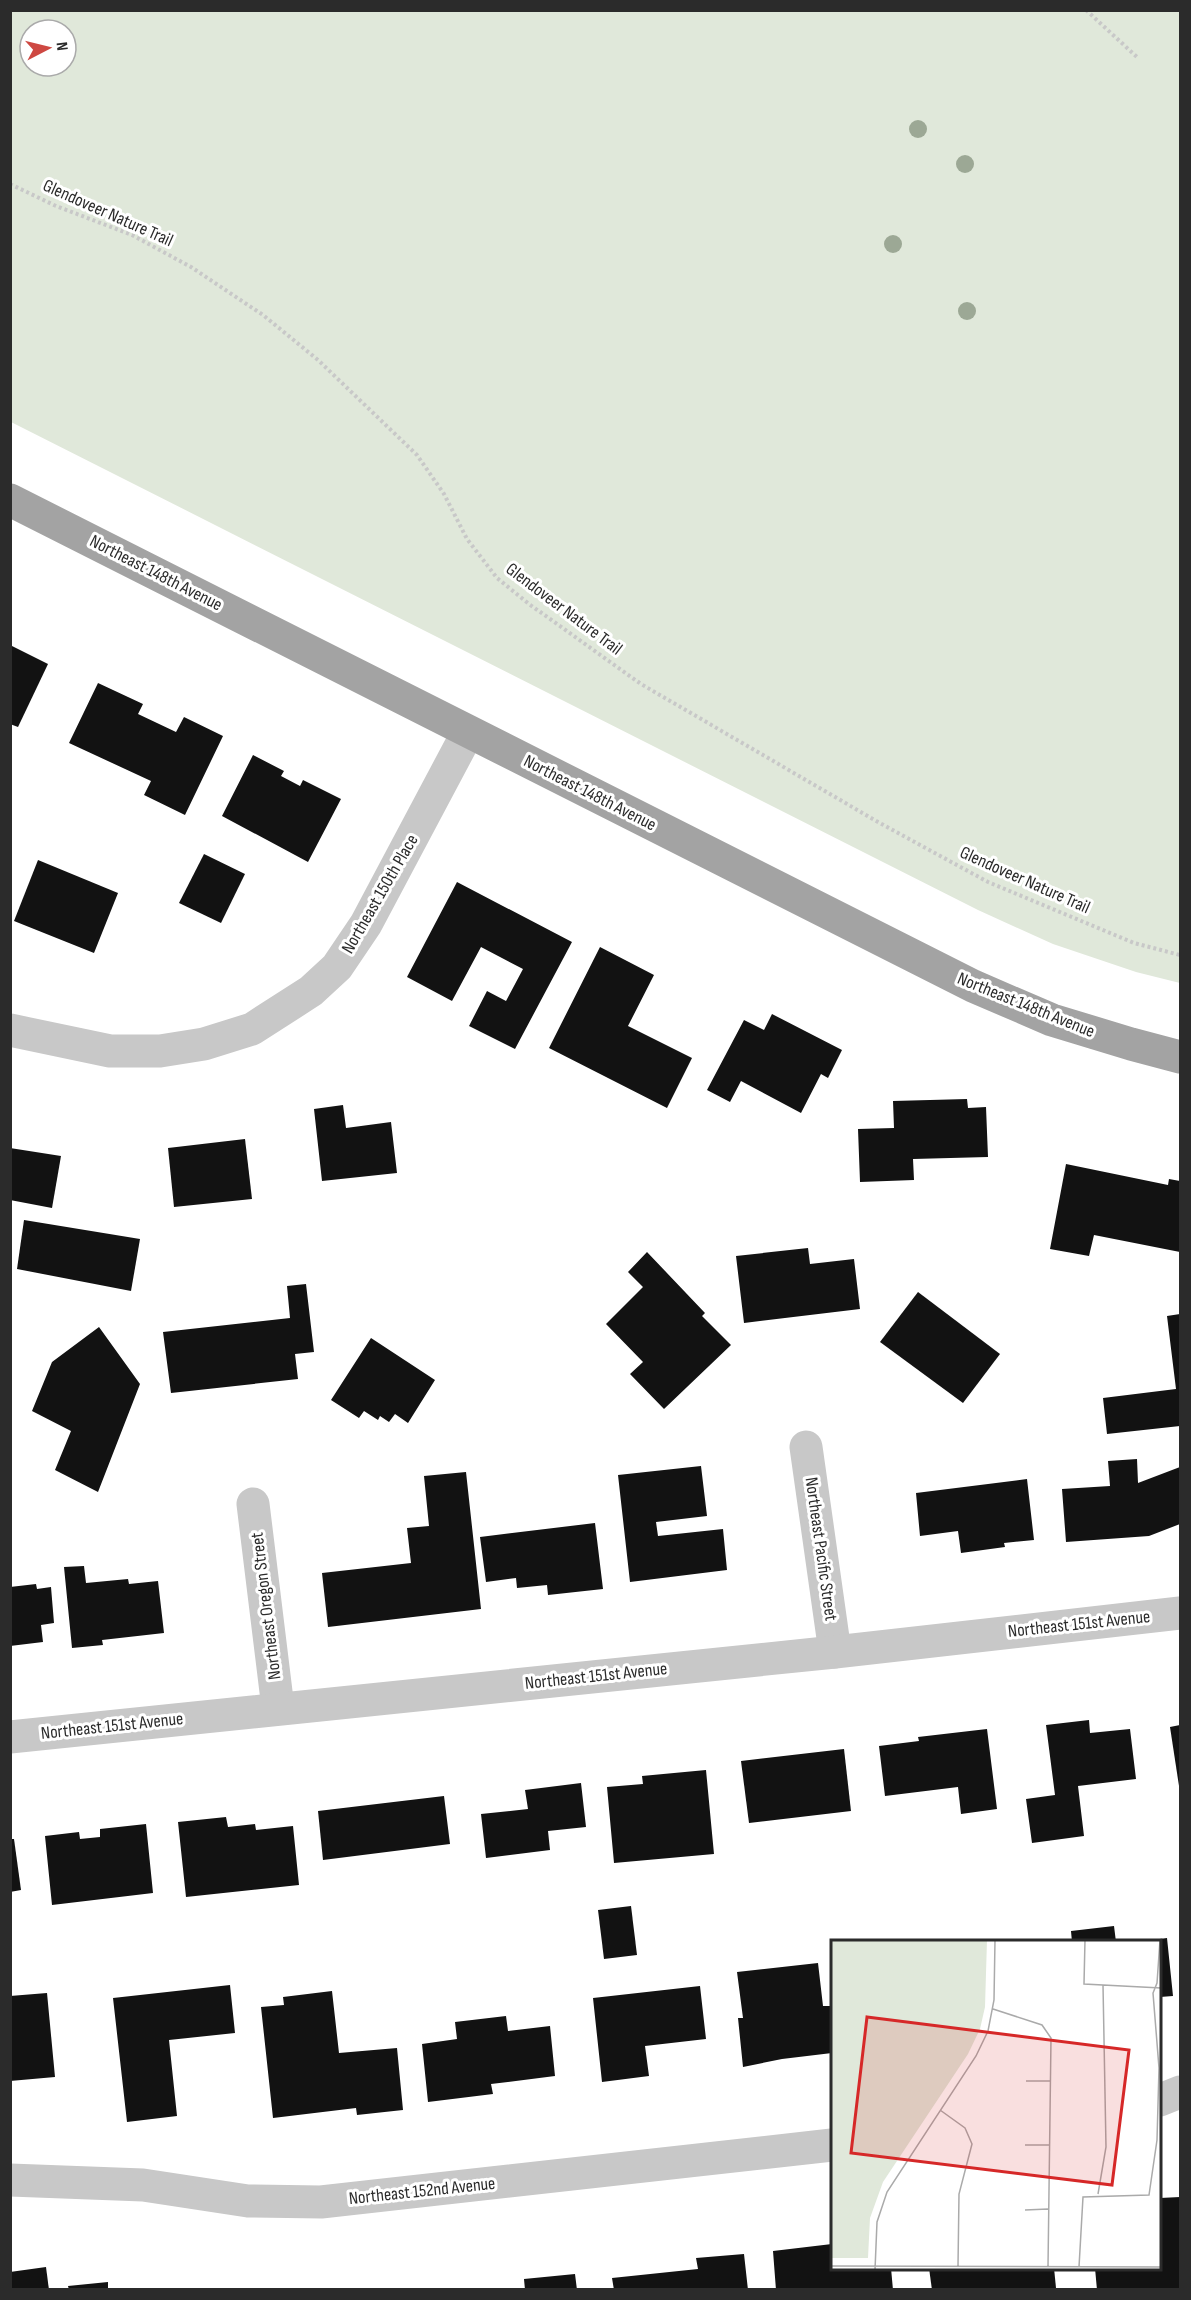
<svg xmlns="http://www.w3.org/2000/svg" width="1191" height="2300" viewBox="0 0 1191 2300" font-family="'Sofia Sans Condensed',sans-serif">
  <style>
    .green { fill: #e0e8da; fill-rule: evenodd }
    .building { fill: #121212 }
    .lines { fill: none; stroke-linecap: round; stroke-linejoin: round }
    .path { stroke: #c8c8c8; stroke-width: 4; stroke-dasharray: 3 3; stroke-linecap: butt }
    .minor { stroke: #c8c8c8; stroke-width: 33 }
    .major { stroke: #a3a3a3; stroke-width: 33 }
    .tree { fill: #9ca895 }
    .labels { text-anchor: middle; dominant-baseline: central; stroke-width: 6; stroke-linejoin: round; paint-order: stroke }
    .street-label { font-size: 18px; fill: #2b2b2b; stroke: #fff }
    .inset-road { fill: none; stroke: #aaa; stroke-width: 1.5 }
    .view { fill: #d62828; fill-opacity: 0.15; stroke: #d62828; stroke-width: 3 }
    .inset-edge { fill: none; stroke: #2b2b2b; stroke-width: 3 }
  </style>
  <rect width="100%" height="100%" fill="#fff"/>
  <path class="green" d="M 10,11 L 1180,11 L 1180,983 L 1136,972 L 1053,944 L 978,910 L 11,422 ZM 30,30 L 66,30 L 66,66 L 30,66 Z"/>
  <g class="building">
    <polygon points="10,645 48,664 18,727 10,724"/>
    <polygon points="98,683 143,704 138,714 176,732 184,717 223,736 185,815 144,795 151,781 69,743"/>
    <polygon points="253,755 284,771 281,776 300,786 303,780 341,799 308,862 222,816"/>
    <polygon points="204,854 245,874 221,923 179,903"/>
    <polygon points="38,860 118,893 94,953 14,921"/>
    <polygon points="457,882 572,942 515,1049 469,1026 487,991 506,1001 523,969 481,947 452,1001 407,977"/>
    <polygon points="600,947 654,975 628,1026 692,1058 667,1108 549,1048"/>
    <polygon points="772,1014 842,1050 828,1078 821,1074 801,1113 741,1081 730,1102 707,1090 744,1020 764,1030"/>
    <polygon points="967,1099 968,1108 986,1107 988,1157 913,1159 914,1180 860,1182 858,1129 894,1128 893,1101"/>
    <polygon points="343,1105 346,1128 391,1122 397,1173 322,1181 314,1109"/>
    <polygon points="245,1139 252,1199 174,1207 168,1148"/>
    <polygon points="10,1148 61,1156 52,1208 10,1200"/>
    <polygon points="1066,1164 1168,1185 1169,1179 1180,1181 1180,1252 1094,1235 1089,1256 1050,1249"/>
    <polygon points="24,1220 140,1239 131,1291 17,1269"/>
    <polygon points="808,1248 810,1264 854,1259 860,1309 744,1323 736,1256"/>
    <polygon points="647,1252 705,1313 702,1316 731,1345 664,1409 630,1374 643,1362 606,1324 643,1287 628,1272"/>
    <polygon points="306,1284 314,1352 295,1354 298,1379 171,1393 163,1332 290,1318 287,1286"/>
    <polygon points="918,1292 1000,1354 963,1403 880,1342"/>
    <polygon points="1180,1314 1180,1426 1107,1434 1103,1398 1176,1389 1167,1316"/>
    <polygon points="99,1327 140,1384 98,1492 55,1470 71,1431 32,1411 52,1362"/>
    <polygon points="371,1338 435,1380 408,1423 395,1414 389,1422 380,1416 378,1420 364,1411 359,1418 331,1400"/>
    <polygon points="1137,1459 1138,1483 1180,1467 1180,1524 1149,1536 1066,1542 1062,1489 1110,1486 1108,1461"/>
    <polygon points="701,1466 707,1516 656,1522 658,1536 723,1529 727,1570 630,1582 618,1475"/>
    <polygon points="466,1472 481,1609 328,1627 322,1573 411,1563 407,1528 429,1526 424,1476"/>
    <polygon points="1027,1479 1034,1540 1004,1543 1005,1547 961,1553 958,1531 920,1536 916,1493"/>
    <polygon points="595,1523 603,1589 548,1595 547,1585 517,1588 516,1578 486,1582 480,1537"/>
    <polygon points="84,1566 86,1583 128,1579 129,1584 158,1581 164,1633 102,1640 103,1645 72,1648 64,1567"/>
    <polygon points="36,1584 37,1589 51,1587 54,1623 41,1625 43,1642 10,1646 10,1587"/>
    <polygon points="1089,1720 1090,1733 1130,1729 1136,1779 1078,1786 1084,1836 1032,1843 1026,1799 1055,1795 1046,1725"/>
    <polygon points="1180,1725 1180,1785 1179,1786 1170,1727"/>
    <polygon points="987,1729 997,1809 961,1814 958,1787 885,1796 879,1746 919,1741 918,1737"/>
    <polygon points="844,1749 851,1811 749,1823 741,1761"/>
    <polygon points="706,1770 714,1854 614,1863 607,1787 643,1784 642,1776"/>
    <polygon points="581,1783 586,1827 548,1831 550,1850 486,1858 481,1814 528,1809 525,1790"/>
    <polygon points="444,1796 450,1844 323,1860 318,1811"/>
    <polygon points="226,1817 228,1827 255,1824 256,1830 293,1826 299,1885 186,1897 178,1822"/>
    <polygon points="146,1824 153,1893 52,1905 45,1836 79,1832 80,1839 100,1837 100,1829"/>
    <polygon points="10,1839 14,1839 21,1890 10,1892"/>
    <polygon points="631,1906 637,1955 604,1959 598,1910"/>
    <polygon points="1114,1926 1116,1942 1072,1942 1071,1931"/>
    <polygon points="1167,1938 1173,1996 1160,1997 1160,1942 1152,1940"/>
    <polygon points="818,1963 823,2006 832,2006 832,2053 782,2059 743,2067 738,2018 743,2018 737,1972"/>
    <polygon points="230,1985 235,2033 169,2040 177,2116 127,2122 113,1998"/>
    <polygon points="700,1986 706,2039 645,2046 649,2076 602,2082 593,1998"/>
    <polygon points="332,1991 339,2053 397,2048 403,2110 357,2115 356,2108 273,2118 261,2007 284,2005 283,1997"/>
    <polygon points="47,1993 55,2077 10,2081 10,1996"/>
    <polygon points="506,2016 508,2031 550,2026 555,2076 491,2084 493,2094 428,2102 422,2044 457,2039 455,2022"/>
    <polygon points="1180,2197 1180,2290 1097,2290 1095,2268 1160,2268 1160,2198"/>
    <polygon points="832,2244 832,2268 891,2268 893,2290 776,2290 773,2251"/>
    <polygon points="744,2254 748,2290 614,2290 612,2278 698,2269 696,2258"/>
    <polygon points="46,2267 49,2290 10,2290 10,2272"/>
    <polygon points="929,2268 1054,2268 1056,2288 932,2290"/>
    <polygon points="575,2274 577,2290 525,2290 524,2279"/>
    <polygon points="108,2282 108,2290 69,2290 68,2286"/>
  </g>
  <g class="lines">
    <g class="path">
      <polyline points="1086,10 1138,58"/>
      <polyline points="10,184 56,206 132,235 191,267 263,315 318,360 417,455 444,494 467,539 497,578 529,604 641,684 878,822 988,882 1134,943 1180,955"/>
    </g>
    <g class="minor">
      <polyline points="10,1030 110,1051 160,1051 204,1044 252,1029 311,991 337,967 366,924 468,732"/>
      <polyline points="806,1447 835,1652"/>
      <polyline points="253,1504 278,1708"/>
      <polyline points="10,1737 835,1652 1180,1613"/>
      <polyline points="1160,2100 1180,2092"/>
      <polyline points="10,2180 143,2185 248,2201 321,2202 832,2145"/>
    </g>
    <polyline class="major" points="10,500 973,986 1052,1020 1131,1044 1180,1057"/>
  </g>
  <g class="tree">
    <circle cx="918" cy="129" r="9"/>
    <circle cx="965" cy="164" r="9"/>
    <circle cx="893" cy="244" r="9"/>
    <circle cx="967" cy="311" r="9"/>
  </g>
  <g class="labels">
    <g class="street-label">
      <text transform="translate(108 213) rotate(24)">Glendoveer Nature Trail</text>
      <text transform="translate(156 573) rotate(27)">Northeast 148th Avenue</text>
      <text transform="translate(564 609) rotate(37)">Glendoveer Nature Trail</text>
      <text transform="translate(590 793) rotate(27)">Northeast 148th Avenue</text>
      <text transform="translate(1025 880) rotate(24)">Glendoveer Nature Trail</text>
      <text transform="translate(380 894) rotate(-60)">Northeast 150th Place</text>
      <text transform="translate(1026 1005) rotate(22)">Northeast 148th Avenue</text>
      <text transform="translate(821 1549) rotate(82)">Northeast Pacific Street</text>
      <text transform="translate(266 1606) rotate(-97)">Northeast Oregon Street</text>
      <text transform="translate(1079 1624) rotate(-6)">Northeast 151st Avenue</text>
      <text transform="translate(596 1676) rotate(-6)">Northeast 151st Avenue</text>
      <text transform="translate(112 1726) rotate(-6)">Northeast 151st Avenue</text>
      <text transform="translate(422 2191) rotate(-6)">Northeast 152nd Avenue</text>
    </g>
  </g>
  <g transform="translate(831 1940)">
    <rect width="330" height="330" fill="#fff"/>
    <path d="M 0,0 L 156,0 L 154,67 L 149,89 L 137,114 L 52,242 L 39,278 L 37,318 L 0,318 Z" fill="#e0e8da"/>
    <path class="inset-road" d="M 254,0 L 253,44 L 330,48M 162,69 L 211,85 L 220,98 L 217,327M 195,141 L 219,141M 109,170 L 134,188 L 141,204 L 128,254 L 127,326M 194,205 L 218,205M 267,254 L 275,207 L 272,45M 194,270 L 217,269M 0,326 L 330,327M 248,327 L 252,257 L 318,255 L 326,200 L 328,128 L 322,53 L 326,43 L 329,0M 44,330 L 46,282 L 56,252 L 145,116 L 157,91 L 163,60 L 164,0"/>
    <path class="view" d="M 36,77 L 298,110 L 281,245 L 20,213 Z"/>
    <rect width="330" height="330" class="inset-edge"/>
  </g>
  <rect width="1191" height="2300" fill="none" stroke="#2b2b2b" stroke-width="24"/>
  <g transform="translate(48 48) rotate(83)"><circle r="28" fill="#ffffff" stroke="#aaaaaa" stroke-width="1.5"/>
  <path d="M0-4.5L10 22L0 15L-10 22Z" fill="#ce4842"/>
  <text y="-9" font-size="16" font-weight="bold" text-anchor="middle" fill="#2b2b2b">N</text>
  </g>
</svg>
